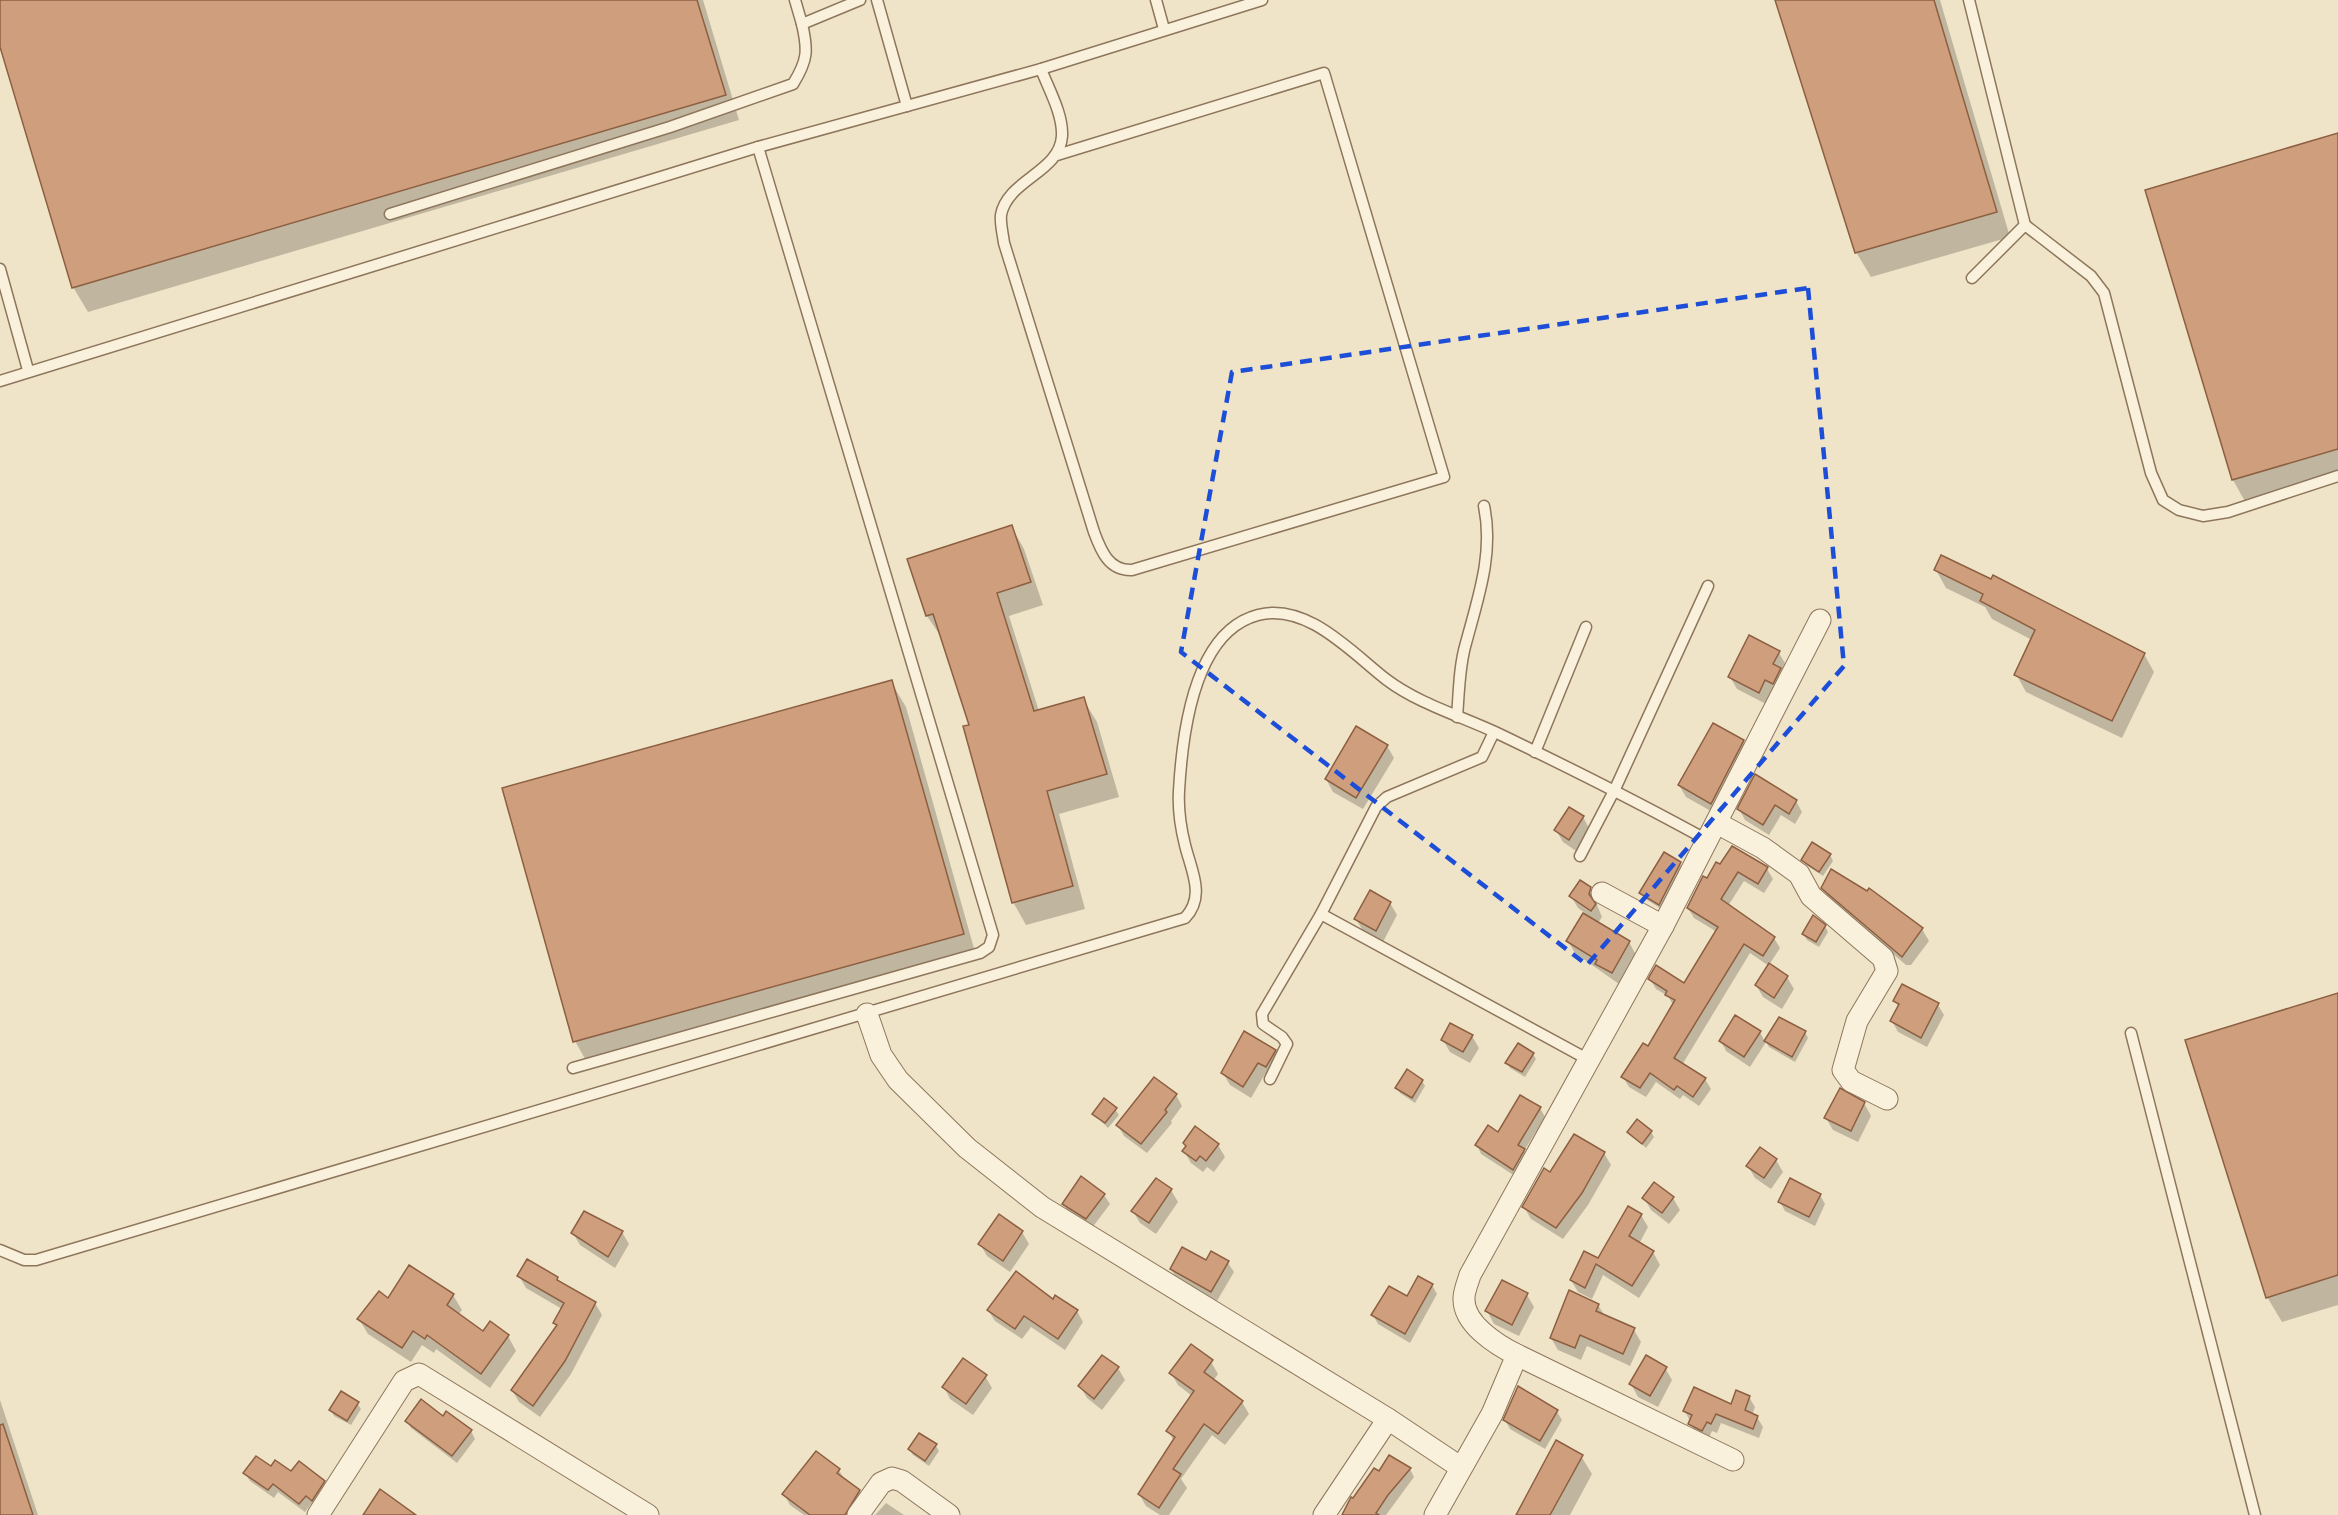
<svg xmlns="http://www.w3.org/2000/svg" width="2338" height="1515" viewBox="0 0 2338 1515" font-family="'Zilla Slab',serif">
  <style>
    .shadow { fill: #0003 }
    .building { fill: #cf9f7d; stroke: #8d5f41; stroke-width: 1.5 }
    .lines { fill: none; stroke-linecap: round; stroke-linejoin: round }
    .service-casing { stroke: #8d765c; stroke-width: 13 }
    .minor-casing { stroke: #8d765c; stroke-width: 23 }
    .service { stroke: #faf1dc; stroke-width: 10 }
    .minor { stroke: #faf1dc; stroke-width: 21 }
    .marked { fill: none; stroke: #1d4ed8; stroke-width: 4.5; stroke-dasharray: 12 8; stroke-linejoin: round }
  </style>
  <rect width="100%" height="100%" fill="#f0e4c8"/>
  <g class="shadow">
    <polygon points="0,0 703,0 739,120 88,312 73,287 0,42"/>
    <polygon points="1777,0 1940,0 2010,237 1871,277 1856,252"/>
    <polygon points="2338,135 2338,478 2247,505 2233,480"/>
    <polygon points="1011,526 1024,549 1043,605 1009,616 1039,711 1083,699 1097,722 1119,797 1059,814 1085,909 1026,925 1013,902 971,726 942,638 927,616 908,560"/>
    <polygon points="1936,570 2144,654 2154,672 2122,738 2026,692 2016,674 2032,640 1992,619 1985,607 1946,588"/>
    <polygon points="1779,653 1786,665 1766,704 1737,689 1730,677"/>
    <polygon points="891,682 906,707 977,959 589,1066 575,1041"/>
    <polygon points="1743,741 1750,753 1718,815 1686,797 1679,785"/>
    <polygon points="1387,746 1394,758 1363,809 1333,792 1326,779"/>
    <polygon points="1796,801 1802,812 1795,824 1781,815 1769,835 1745,820 1739,809"/>
    <polygon points="1570,809 1583,817 1590,830 1576,851 1563,842 1556,830"/>
    <polygon points="1830,855 1833,861 1823,876 1806,865 1803,860"/>
    <polygon points="1680,864 1683,869 1663,910 1644,898 1641,893"/>
    <polygon points="1717,864 1767,869 1773,879 1764,893 1744,881 1728,906 1774,938 1780,948 1769,965 1787,977 1794,989 1782,1009 1763,997 1756,985 1769,966 1750,953 1682,1065 1705,1079 1711,1089 1699,1106 1683,1095 1680,1099 1656,1082 1646,1097 1629,1087 1623,1077 1649,1048 1673,1005 1668,996 1656,989 1650,979 1685,985 1717,932 1694,918 1688,908"/>
    <polygon points="1590,888 1602,917 1598,923 1629,942 1636,955 1619,984 1575,953 1568,941 1585,913 1578,908 1571,896"/>
    <polygon points="1823,888 1922,929 1929,941 1911,965 1906,965 1830,900"/>
    <polygon points="1390,903 1397,915 1383,942 1363,931 1356,919"/>
    <polygon points="1825,926 1828,932 1819,947 1807,940 1803,934"/>
    <polygon points="1903,986 1938,1005 1944,1015 1927,1047 1898,1032 1892,1021 1899,1008 1895,1001"/>
    <polygon points="2338,994 2338,1305 2282,1322 2267,1297"/>
    <polygon points="1760,1032 1765,1042 1805,1032 1808,1038 1795,1062 1769,1047 1766,1042 1750,1067 1726,1051 1721,1041"/>
    <polygon points="1472,1036 1479,1048 1470,1063 1450,1052 1443,1040"/>
    <polygon points="1275,1051 1282,1063 1273,1079 1265,1074 1251,1098 1230,1085 1223,1073"/>
    <polygon points="1533,1054 1536,1059 1525,1077 1510,1068 1507,1063"/>
    <polygon points="1422,1081 1425,1086 1415,1103 1400,1093 1397,1088"/>
    <polygon points="1176,1095 1182,1106 1171,1121 1172,1123 1147,1153 1124,1136 1118,1125"/>
    <polygon points="1864,1103 1871,1116 1858,1142 1833,1130 1826,1118"/>
    <polygon points="1540,1108 1545,1117 1524,1151 1529,1159 1518,1178 1481,1154 1477,1145"/>
    <polygon points="1115,1109 1119,1115 1108,1128 1094,1114"/>
    <polygon points="1629,1132 1651,1132 1654,1137 1646,1148"/>
    <polygon points="1218,1145 1225,1157 1214,1172 1207,1167 1203,1172 1191,1163 1184,1151 1187,1147"/>
    <polygon points="1604,1153 1611,1165 1588,1205 1563,1239 1531,1219 1524,1207 1551,1174"/>
    <polygon points="1776,1160 1783,1172 1771,1189 1755,1178 1748,1166"/>
    <polygon points="1171,1190 1178,1202 1156,1234 1140,1223 1133,1211"/>
    <polygon points="1104,1195 1110,1204 1092,1228 1069,1214 1064,1204"/>
    <polygon points="1820,1195 1825,1204 1815,1226 1785,1211 1780,1202"/>
    <polygon points="1644,1198 1673,1198 1680,1210 1669,1224 1651,1210"/>
    <polygon points="1641,1215 1648,1227 1639,1244 1653,1252 1660,1265 1639,1298 1603,1275 1592,1299 1578,1292 1571,1280 1599,1260"/>
    <polygon points="622,1232 629,1244 615,1268 580,1245 573,1233"/>
    <polygon points="1022,1232 1029,1244 1010,1272 987,1256 980,1244"/>
    <polygon points="1228,1263 1234,1272 1217,1301 1177,1279 1171,1269"/>
    <polygon points="519,1276 557,1278 561,1284 595,1303 602,1315 571,1374 540,1417 519,1402 512,1390 557,1328 555,1323 562,1309 526,1288"/>
    <polygon points="1432,1285 1437,1294 1410,1343 1378,1324 1373,1315"/>
    <polygon points="453,1295 462,1310 458,1315 483,1333 508,1336 516,1351 490,1388 436,1349 434,1353 422,1345 411,1362 368,1334 359,1319 389,1300"/>
    <polygon points="1527,1295 1534,1307 1519,1336 1494,1324 1487,1311"/>
    <polygon points="1053,1301 1077,1311 1083,1322 1065,1350 1031,1327 1022,1339 995,1321 988,1310"/>
    <polygon points="1598,1305 1605,1316 1634,1330 1641,1342 1630,1366 1587,1346 1581,1360 1558,1350 1551,1338"/>
    <polygon points="1211,1362 1218,1374 1213,1381 1242,1402 1249,1414 1225,1445 1212,1435 1181,1479 1187,1488 1169,1515 1160,1515 1146,1506 1139,1494 1174,1441 1168,1431 1192,1396 1178,1385 1171,1373"/>
    <polygon points="1118,1368 1125,1380 1102,1410 1087,1398 1080,1386"/>
    <polygon points="1665,1368 1672,1380 1658,1407 1638,1397 1631,1384"/>
    <polygon points="985,1376 992,1388 973,1415 950,1399 944,1387"/>
    <polygon points="1749,1397 1755,1407 1752,1415 1757,1417 1763,1427 1759,1438 1721,1423 1717,1433 1712,1431 1708,1440 1696,1434 1685,1411 1732,1406"/>
    <polygon points="0,1400 38,1515 0,1515"/>
    <polygon points="357,1403 361,1409 351,1425 334,1416 331,1410"/>
    <polygon points="1557,1412 1562,1420 1545,1449 1510,1429 1505,1420"/>
    <polygon points="443,1418 471,1431 475,1439 457,1463 411,1428 407,1421"/>
    <polygon points="936,1446 939,1451 929,1466 913,1455 910,1450"/>
    <polygon points="1581,1456 1592,1474 1570,1515 1517,1515"/>
    <polygon points="272,1468 324,1482 329,1491 317,1508 311,1504 305,1512 278,1492 274,1498 250,1481 245,1473"/>
    <polygon points="1410,1469 1414,1477 1386,1515 1347,1515 1379,1473"/>
    <polygon points="839,1470 845,1481 859,1491 865,1502 857,1515 804,1515 790,1505 784,1494"/>
    <polygon points="886,1503 904,1515 875,1515"/>
  </g>
  <g class="building">
    <polygon points="0,0 697,0 726,95 72,288 0,47"/>
    <polygon points="1775,0 1934,0 1997,212 1855,253"/>
    <polygon points="2338,133 2338,449 2232,480 2145,190"/>
    <polygon points="1012,525 1031,582 997,593 1034,711 1084,697 1107,774 1047,791 1073,886 1012,903 963,726 969,725 933,614 926,616 907,559"/>
    <polygon points="1941,555 1991,579 1993,575 2145,653 2112,721 2014,675 2035,630 1980,601 1983,594 1934,570"/>
    <polygon points="1749,635 1780,651 1773,664 1781,668 1773,684 1765,680 1759,693 1728,677"/>
    <polygon points="892,680 964,934 573,1042 502,788"/>
    <polygon points="1713,723 1744,740 1711,804 1678,785"/>
    <polygon points="1356,726 1388,745 1356,798 1325,779"/>
    <polygon points="1755,774 1797,800 1789,814 1775,805 1763,825 1737,809"/>
    <polygon points="1569,807 1584,816 1569,840 1554,830"/>
    <polygon points="1812,842 1831,854 1819,872 1801,860"/>
    <polygon points="1732,846 1768,867 1758,884 1738,872 1721,899 1775,937 1763,956 1744,944 1674,1058 1706,1078 1693,1097 1677,1086 1674,1090 1650,1073 1640,1088 1621,1077 1643,1043 1648,1046 1675,1000 1665,995 1667,991 1648,979 1656,965 1684,983 1718,927 1687,908 1703,876 1707,878 1716,862 1720,864"/>
    <polygon points="1664,852 1681,862 1659,905 1639,893"/>
    <polygon points="1831,869 1867,891 1869,888 1923,928 1902,957 1821,888"/>
    <polygon points="1580,880 1591,887 1589,894 1596,904 1591,911 1569,896"/>
    <polygon points="1370,890 1391,902 1376,931 1354,919"/>
    <polygon points="1583,913 1630,941 1612,973 1595,964 1597,960 1566,941"/>
    <polygon points="1813,915 1826,925 1816,942 1802,934"/>
    <polygon points="1769,963 1788,976 1774,998 1755,985"/>
    <polygon points="1902,984 1939,1003 1921,1038 1890,1021 1899,1004 1893,1001"/>
    <polygon points="2338,993 2338,1275 2266,1298 2185,1040"/>
    <polygon points="1735,1015 1761,1031 1744,1057 1719,1041"/>
    <polygon points="1779,1017 1806,1031 1792,1057 1764,1041"/>
    <polygon points="1450,1023 1473,1035 1463,1052 1441,1040"/>
    <polygon points="1244,1031 1276,1050 1266,1067 1258,1063 1243,1087 1221,1073"/>
    <polygon points="1518,1043 1534,1053 1522,1072 1505,1063"/>
    <polygon points="1407,1069 1423,1080 1412,1098 1395,1088"/>
    <polygon points="1154,1077 1177,1094 1165,1110 1167,1112 1141,1144 1116,1125"/>
    <polygon points="1840,1088 1865,1102 1851,1131 1824,1118"/>
    <polygon points="1520,1095 1541,1107 1518,1145 1525,1149 1513,1170 1475,1145 1488,1125 1498,1132"/>
    <polygon points="1104,1098 1117,1108 1105,1123 1092,1114"/>
    <polygon points="1637,1119 1652,1131 1642,1144 1627,1132"/>
    <polygon points="1195,1126 1219,1144 1206,1161 1200,1156 1196,1161 1182,1151 1186,1146 1183,1143"/>
    <polygon points="1574,1134 1605,1152 1582,1193 1556,1228 1522,1207 1544,1168 1550,1172"/>
    <polygon points="1760,1147 1777,1159 1764,1178 1746,1166"/>
    <polygon points="1081,1176 1105,1194 1086,1219 1062,1204"/>
    <polygon points="1156,1178 1172,1189 1149,1223 1131,1211"/>
    <polygon points="1790,1178 1821,1194 1809,1217 1778,1202"/>
    <polygon points="1654,1182 1674,1197 1662,1213 1642,1198"/>
    <polygon points="1628,1206 1642,1214 1629,1236 1654,1251 1632,1286 1596,1264 1585,1288 1570,1280 1584,1251 1598,1258"/>
    <polygon points="584,1211 623,1231 608,1257 571,1233"/>
    <polygon points="999,1214 1023,1231 1003,1261 978,1244"/>
    <polygon points="1182,1247 1206,1260 1211,1251 1229,1261 1211,1292 1170,1269"/>
    <polygon points="527,1259 558,1277 557,1280 596,1302 565,1361 533,1406 511,1390 557,1325 553,1323 564,1303 517,1276"/>
    <polygon points="409,1265 454,1294 447,1305 483,1331 490,1321 509,1335 481,1374 427,1335 425,1339 413,1331 402,1348 357,1319 379,1291 388,1298"/>
    <polygon points="1016,1271 1053,1299 1055,1295 1078,1310 1058,1339 1024,1316 1015,1329 987,1310"/>
    <polygon points="1418,1276 1433,1284 1405,1334 1371,1315 1389,1286 1407,1296"/>
    <polygon points="1502,1280 1528,1293 1512,1325 1485,1311"/>
    <polygon points="1569,1290 1599,1304 1596,1311 1635,1328 1623,1354 1580,1335 1575,1348 1550,1338"/>
    <polygon points="1191,1344 1213,1360 1204,1372 1243,1401 1218,1434 1204,1424 1173,1469 1181,1474 1159,1508 1138,1494 1175,1437 1166,1431 1194,1391 1169,1373"/>
    <polygon points="1102,1355 1119,1367 1094,1399 1078,1386"/>
    <polygon points="1646,1355 1667,1367 1650,1396 1629,1384"/>
    <polygon points="963,1358 987,1375 966,1404 942,1387"/>
    <polygon points="1518,1386 1558,1410 1540,1441 1503,1420"/>
    <polygon points="1694,1387 1731,1404 1736,1390 1750,1396 1745,1410 1758,1416 1753,1429 1716,1414 1711,1424 1707,1422 1702,1431 1688,1424 1692,1415 1683,1411"/>
    <polygon points="341,1391 359,1402 347,1421 329,1410"/>
    <polygon points="421,1399 443,1416 446,1411 472,1430 452,1456 405,1421"/>
    <polygon points="3,1424 33,1515 0,1515 0,1425"/>
    <polygon points="919,1433 937,1444 925,1461 908,1449"/>
    <polygon points="1556,1440 1583,1455 1550,1515 1516,1515"/>
    <polygon points="816,1451 840,1469 837,1473 860,1490 845,1515 810,1515 782,1494"/>
    <polygon points="1389,1455 1411,1468 1388,1495 1376,1513 1379,1515 1342,1515 1351,1497 1353,1498 1374,1468 1379,1471"/>
    <polygon points="256,1456 271,1466 275,1460 291,1471 299,1461 325,1481 312,1501 306,1496 299,1504 273,1484 268,1490 243,1473"/>
    <polygon points="380,1489 416,1515 363,1515"/>
  </g>
  <g class="lines">
    <g class="service-casing">
      <g id="service">
        <polyline points="795,0 802,24"/>
        <polyline points="877,0 907,106"/>
        <polyline points="1156,0 1164,29"/>
        <polyline points="1969,0 2025,225 2091,276 2104,293 2151,473 2163,500 2179,510 2203,516 2228,512 2338,476"/>
        <path d="M 1041,69 C 1049,90 1063,114 1062,136 C 1060,172 1007,180 1001,215 C 1000,223 1003,235 1004,243 L 1094,532 C 1101,551 1109,571 1132,570 L 1444,477 L 1324,73 L 1057,155"/>
        <path d="M 390,214 L 670,127 L 793,84 C 808,60 808,50 802,24 L 860,0"/>
        <polyline points="0,269 28,370"/>
        <polyline points="1972,278 2025,225"/>
        <polyline points="0,381 758,147 1041,69 1262,0"/>
        <path d="M 1457,717 C 1459,693 1459,666 1466,643 C 1478,598 1494,553 1484,506"/>
        <polyline points="1535,752 1586,627"/>
        <polyline points="1580,856 1615,789 1708,586"/>
        <polyline points="1321,914 1589,1060"/>
        <polyline points="2131,1033 2255,1515"/>
        <polyline points="573,1068 980,953 989,947 993,935 758,147"/>
        <polyline points="1270,1079 1287,1044 1282,1037 1263,1024 1262,1014 1321,914 1376,807 1387,797 1482,757 1494,732"/>
        <path d="M 0,1250 L 24,1260 L 36,1260 L 1185,918 C 1206,896 1191,870 1185,845 C 1181,829 1178,808 1179,791 C 1182,737 1193,632 1258,615 C 1307,602 1352,653 1387,680 C 1419,704 1461,716 1497,733 C 1568,767 1638,802 1707,840"/>
      </g>
    </g>
    <g class="minor-casing">
      <g id="minor">
        <polyline points="1717,823 1763,848 1799,874 1811,896 1883,958 1887,971 1857,1021 1843,1070 1851,1081 1887,1099"/>
        <polyline points="1602,893 1663,926"/>
        <polyline points="867,1014 881,1055 898,1080 967,1148 1042,1207 1388,1419 1460,1467"/>
        <polyline points="1517,1355 1733,1460"/>
        <polyline points="318,1515 404,1381 419,1374 648,1515"/>
        <polyline points="858,1515 881,1483 892,1478 902,1481 949,1515"/>
        <polyline points="1324,1515 1388,1419"/>
        <path d="M 1435,1515 L 1492,1414 L 1517,1355 C 1497,1345 1463,1324 1464,1298 C 1464,1291 1468,1282 1470,1275 L 1663,926 L 1820,620"/>
      </g>
    </g>
    <use href="#service" class="service"/>
    <use href="#minor" class="minor"/>
  </g>
  <path class="marked" d="M 1808,288 L 1844,666 L 1587,965 L 1181,652 L 1232,372 Z"/>
</svg>
